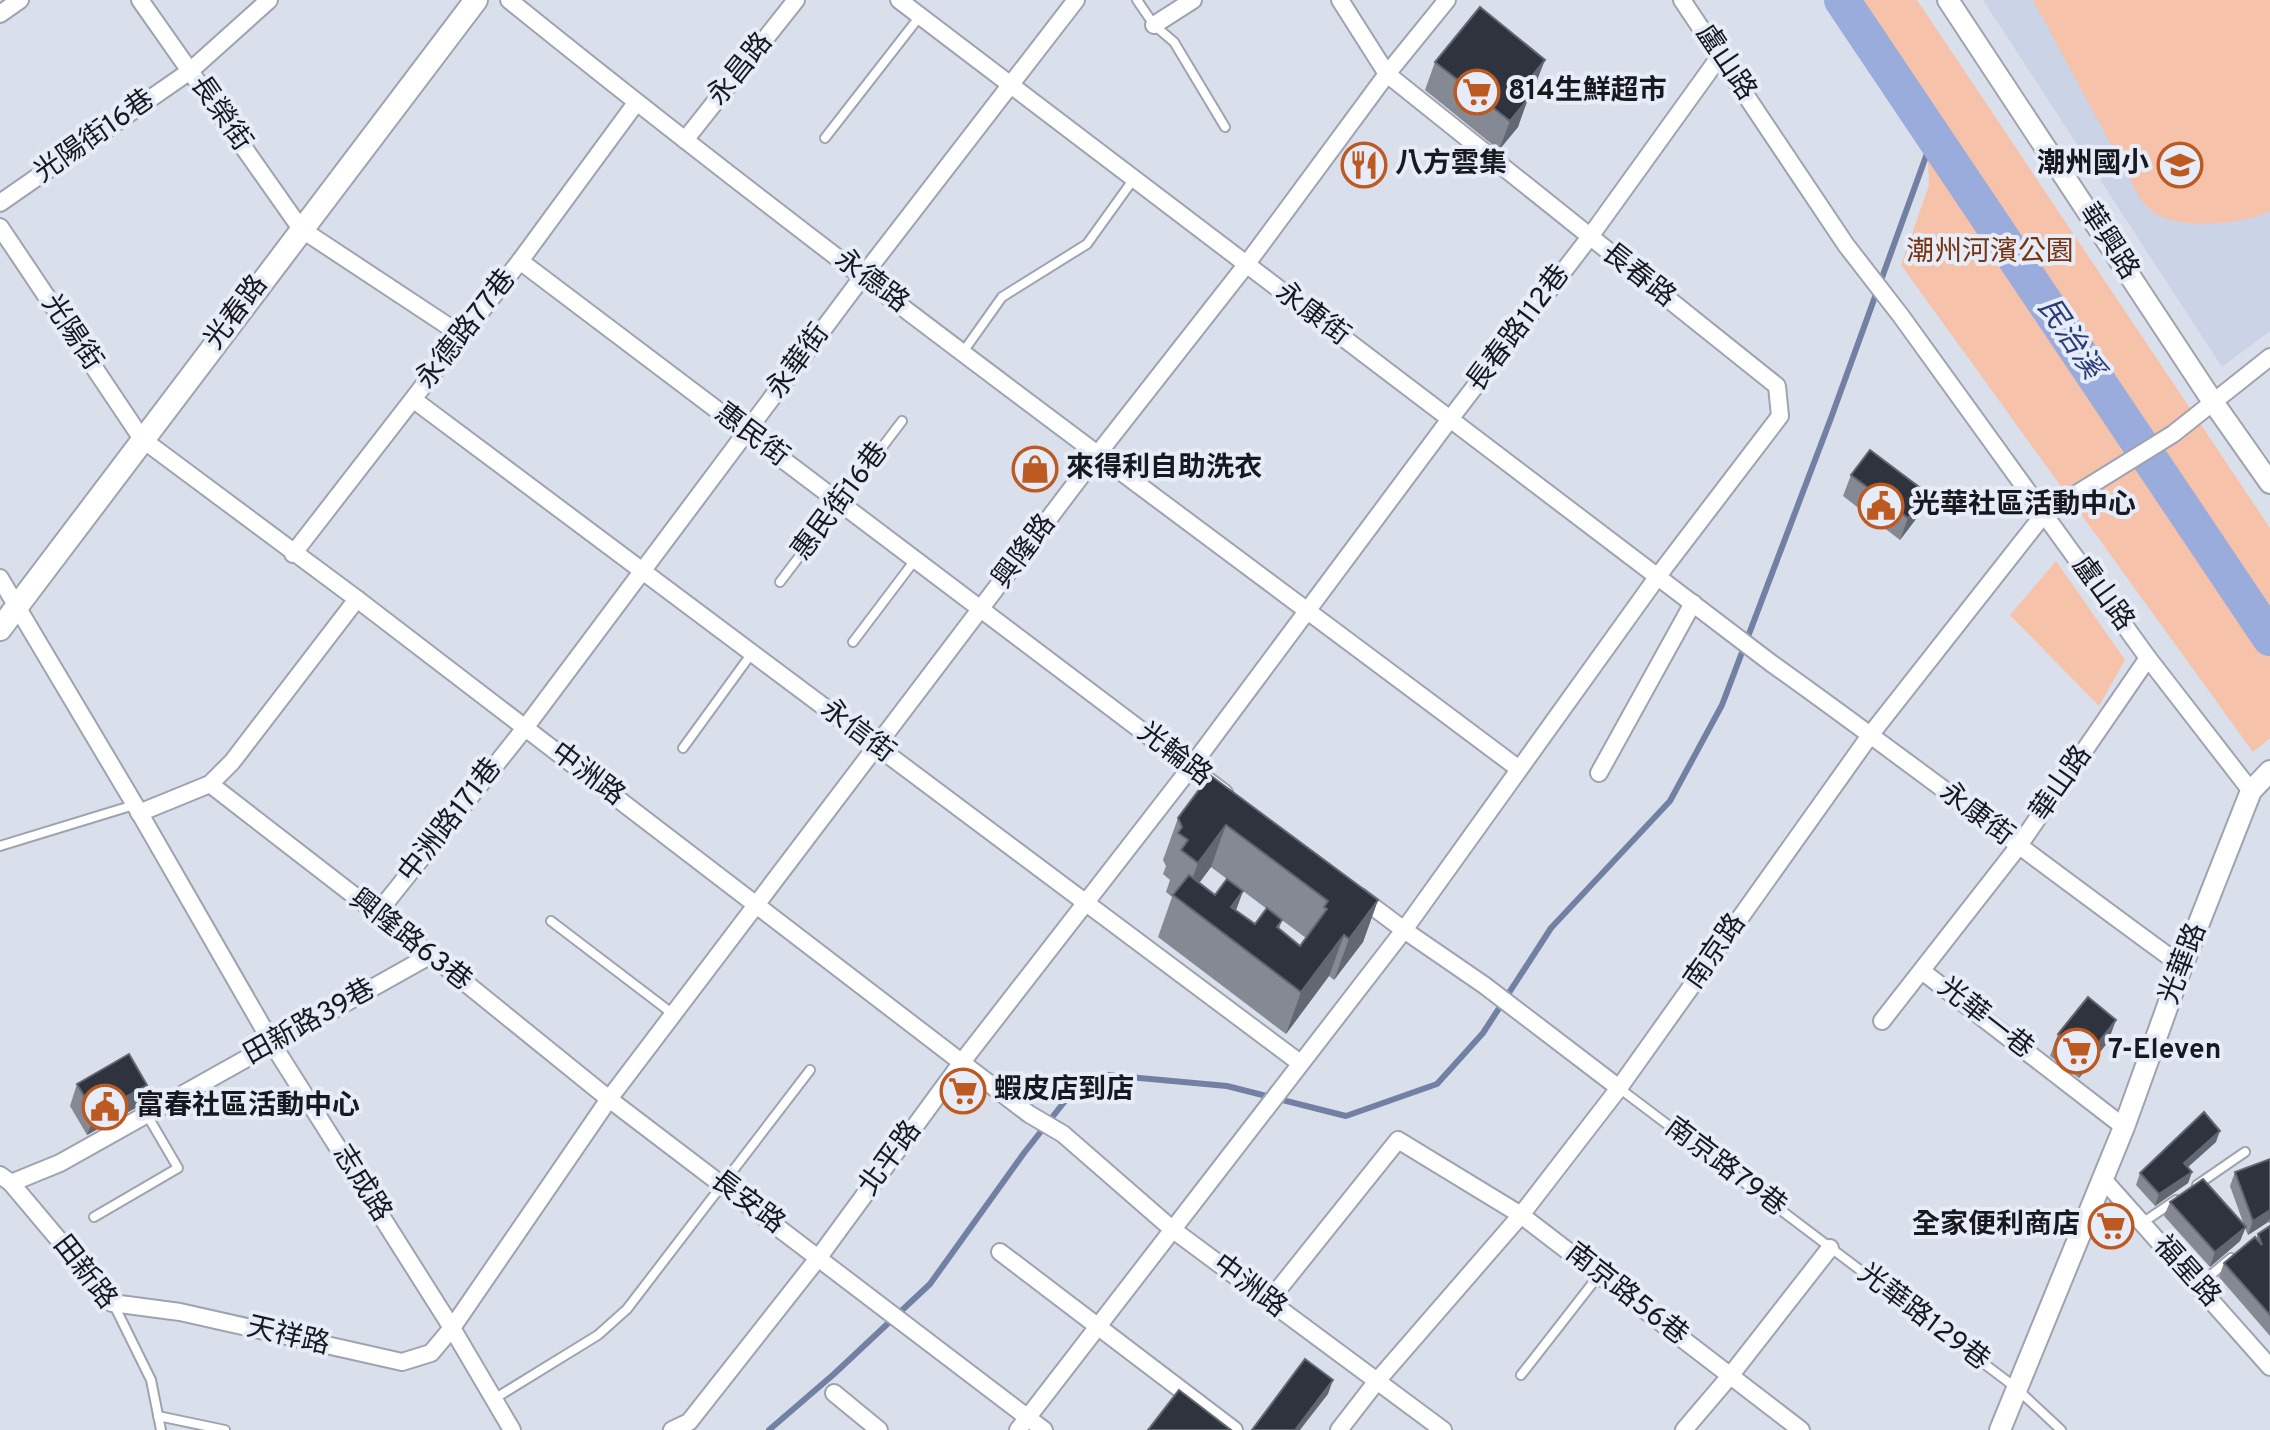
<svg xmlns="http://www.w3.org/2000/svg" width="2270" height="1430" viewBox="0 0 2270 1430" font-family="Overpass,'Noto Sans TC',sans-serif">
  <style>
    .built { fill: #cbd3e7 }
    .green { fill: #f6c2aa }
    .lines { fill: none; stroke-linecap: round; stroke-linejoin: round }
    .stream { stroke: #7280a3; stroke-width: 6 }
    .river { stroke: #99acdc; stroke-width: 36 }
    .service-casing { stroke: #9ea3af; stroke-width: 12 }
    .minor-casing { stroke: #9ea3af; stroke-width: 20 }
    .tertiary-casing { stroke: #9ea3af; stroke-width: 24 }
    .secondary-casing { stroke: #9ea3af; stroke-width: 26 }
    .service { stroke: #fff; stroke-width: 8 }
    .minor { stroke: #fff; stroke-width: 16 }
    .tertiary { stroke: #fff; stroke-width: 20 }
    .secondary { stroke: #fff; stroke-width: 22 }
    .wall { fill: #848994; fill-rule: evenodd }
    .shaded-wall { fill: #626772 }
    .building { fill: #2f333d; stroke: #626772; stroke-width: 2 }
    .labels { text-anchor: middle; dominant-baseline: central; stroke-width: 8; stroke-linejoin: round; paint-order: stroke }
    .street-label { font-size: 28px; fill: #17191e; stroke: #e7ecf9 }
    .poi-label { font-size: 28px; font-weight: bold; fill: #17191e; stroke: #e7ecf9; text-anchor: start }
    .park-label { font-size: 28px; fill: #773612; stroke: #e7ecf9 }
    .water-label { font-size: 30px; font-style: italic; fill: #2a3d77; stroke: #e7ecf9 }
  </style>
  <rect width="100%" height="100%" fill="#dadfec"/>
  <polygon class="built" points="1983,0 2270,0 2270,331 2222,367"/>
  <g class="green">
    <polygon points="1862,0 1917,0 2270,528 2270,738 2253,752 1901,265 1929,185 1925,95"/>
    <path d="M 2033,0 L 2270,0 L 2270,211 C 2245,224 2186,229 2160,216 C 2153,213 2146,205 2141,200 Z"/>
    <polygon points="2056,561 2125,660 2099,706 2010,615"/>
  </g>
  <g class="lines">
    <polyline class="stream" points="769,1430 834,1374 930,1284 1024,1153 1076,1087 1107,1075 1227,1086 1346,1116 1437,1084 1483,1033 1551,928 1670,801 1722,705 1831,418 1933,137"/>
    <polyline class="river" points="1842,0 2270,638"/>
    <g class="service-casing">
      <g id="service">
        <polyline points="1137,0 1154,25 1174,42 1225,127"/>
        <polyline points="825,138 920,16"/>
        <polyline points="963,352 1002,297 1087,244 1133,180"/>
        <polyline points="780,582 902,421"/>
        <polyline points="853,642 915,560"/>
        <polyline points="683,748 752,653"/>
        <polyline points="0,846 134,805"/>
        <polyline points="551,921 673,1014"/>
        <polyline points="1619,1088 2015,1387 2061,1430"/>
        <polyline points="2197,1185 2245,1152"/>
        <polyline points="94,1217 178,1168 147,1115"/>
        <polyline points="2142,1223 2176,1200"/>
        <polyline points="2199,1285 2231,1258"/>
        <polyline points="113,1303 151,1380 161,1430"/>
        <polyline points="1521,1375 1599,1275"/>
        <polyline points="494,1399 598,1335 627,1309 810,1070"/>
        <polyline points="158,1416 225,1430"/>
      </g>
    </g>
    <g class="minor-casing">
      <g id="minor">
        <polyline points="140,0 301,229 463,336"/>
        <path d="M 509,0 C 838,266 1181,515 1519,769"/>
        <path d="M 899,0 L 1771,663 C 1910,762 2044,866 2182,966"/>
        <polyline points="1682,0 1846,245 1901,316 2148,658 2251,791"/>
        <polyline points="0,14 20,0"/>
        <polyline points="1154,25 1193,0"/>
        <polyline points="685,140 796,0"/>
        <polyline points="0,203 190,71 269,0"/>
        <polyline points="0,227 142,439 357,599 1029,1114 1063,1134 1172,1229 1443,1430"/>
        <polyline points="520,261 1224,793"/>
        <polyline points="414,400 1300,1063"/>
        <polyline points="293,554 520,261 636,103"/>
        <polyline points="0,578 135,805 273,1045 452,1328 512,1430"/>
        <polyline points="1599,773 1693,603"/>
        <polyline points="210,784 431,955 609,1099 1044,1430"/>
        <polyline points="139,813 210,784 232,762 357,599"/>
        <polyline points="1360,897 1404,930 1484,985 1619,1088"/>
        <polyline points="376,915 525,728 863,276 1076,0"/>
        <polyline points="1922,971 2124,1127"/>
        <polyline points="1882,1021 2018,847 2148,658"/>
        <polyline points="0,1175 11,1183 112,1303 180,1312 402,1362 431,1353 452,1328 609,1099 1097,455 1246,265 1387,74 1447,0"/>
        <polyline points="2102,1178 2270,1367"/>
        <polyline points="11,1183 60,1163 431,955"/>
        <polyline points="1000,1252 1234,1430"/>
        <polyline points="1269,1301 1398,1140 1521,1215 1801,1430"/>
        <polyline points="834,1393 879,1430"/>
        <polyline points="672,1430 689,1422 819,1257 962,1062 1191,767 1450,419 1589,238 1720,56"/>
        <polyline points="1018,1430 1404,930 1658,576 1780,416 1777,386 1387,74 1340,0"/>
        <polyline points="1339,1430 1377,1381 1521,1215 1619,1088 1871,734 2044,514 2173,434 2270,357"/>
        <polyline points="1684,1430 1730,1376 1830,1248"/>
      </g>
    </g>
    <g class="tertiary-casing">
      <g id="tertiary">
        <polyline points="1948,0 2213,402 2270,483"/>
        <polyline points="2000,1430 2124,1127 2182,966 2251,791 2270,771"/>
      </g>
    </g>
    <g class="secondary-casing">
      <polyline id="secondary" points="0,629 476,0"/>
    </g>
    <use href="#service" class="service"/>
    <use href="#minor" class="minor"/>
    <use href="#tertiary" class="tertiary"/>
    <use href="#secondary" class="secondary"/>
  </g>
  <g class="wall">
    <polygon points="1435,62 1534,88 1526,98 1518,127 1499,150 1425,90"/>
    <polygon points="1851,475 1927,493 1919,515 1900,540 1843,496"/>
    <path d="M 1210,775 L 1378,900 L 1363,942 L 1334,980 L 1329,976 L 1286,1034 L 1158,937 L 1172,897 L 1166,892 L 1170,880 L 1163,874 L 1166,866 L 1163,860 L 1178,818 ZM 1211,867 L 1267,909 L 1255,924 L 1236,910 L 1243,891 L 1215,895 L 1199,883 ZM 1282,920 L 1306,938 L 1300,946 L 1279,929 Z"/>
    <polygon points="2058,1034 2108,1042 2079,1078 2050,1056"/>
    <polygon points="77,1084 139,1106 87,1135 70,1106"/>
    <polygon points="2216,1142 2188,1167 2192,1172 2188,1183 2155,1206 2136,1185 2140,1173"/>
    <polygon points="2270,1159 2270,1223 2268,1222 2248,1235 2245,1228 2240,1241 2210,1267 2164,1216 2170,1202 2244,1225 2230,1186 2235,1172"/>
    <polygon points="2270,1226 2270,1336 2219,1277 2224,1263 2256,1239 2258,1234"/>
  </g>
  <g class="shaded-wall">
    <polygon points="1545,60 1534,88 1508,120 1519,92"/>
    <polygon points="1528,99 1518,127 1499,150 1510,121"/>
    <polygon points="1927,493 1919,515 1900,540 1908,518"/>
    <polygon points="1226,825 1211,867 1183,905 1198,863"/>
    <polygon points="1243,891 1228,932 1231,907"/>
    <polygon points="1378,900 1363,942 1334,980 1349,939"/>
    <polygon points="1344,935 1329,976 1286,1034 1301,992"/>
    <polygon points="2116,1020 2108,1042 2079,1078 2087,1057"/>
    <polygon points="147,1085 139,1106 87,1135 95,1114"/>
    <polygon points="2220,1131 2216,1142 2180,1174 2184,1163"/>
    <polygon points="2192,1172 2188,1183 2155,1206 2159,1194"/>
    <polygon points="2270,1210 2270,1218 2268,1222 2248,1235 2253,1221"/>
    <polygon points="2246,1227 2240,1241 2210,1267 2215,1252"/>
    <polygon points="1333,1380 1328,1394 1300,1430 1295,1430"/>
  </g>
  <g class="building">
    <polygon points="1480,7 1545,60 1519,92 1528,99 1510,121 1435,62"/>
    <polygon points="1870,450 1927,493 1908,518 1851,475"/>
    <polygon points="1210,775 1378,900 1349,939 1344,935 1301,992 1173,895 1189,875 1215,895 1227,879 1243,891 1231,907 1255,924 1267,908 1282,920 1277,927 1300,946 1327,909 1324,907 1328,901 1226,825 1198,863 1181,850 1188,840 1178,833 1182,827 1178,818"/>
    <polygon points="2088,997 2116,1020 2087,1057 2058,1034"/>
    <polygon points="129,1054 147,1085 95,1114 77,1084"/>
    <polygon points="2204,1112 2220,1131 2184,1163 2192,1172 2159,1194 2140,1173"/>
    <polygon points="2270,1159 2270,1210 2253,1221 2235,1172"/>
    <polygon points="2203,1179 2246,1227 2215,1252 2170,1202"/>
    <polygon points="2270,1226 2270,1315 2224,1263 2255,1237 2262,1245 2258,1234"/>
    <polygon points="1305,1359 1333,1380 1295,1430 1252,1430"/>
    <polygon points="1179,1390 1231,1430 1148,1430"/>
  </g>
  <defs>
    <g id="supermarket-ring" transform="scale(2.3)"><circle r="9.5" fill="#e7ecf9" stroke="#bd5a22" stroke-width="1.5"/><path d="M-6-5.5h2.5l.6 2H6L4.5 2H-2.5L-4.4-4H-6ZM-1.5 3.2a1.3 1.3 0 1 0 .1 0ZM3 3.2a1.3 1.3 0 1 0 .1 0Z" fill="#bd5a22"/></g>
    <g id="restaurant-ring" transform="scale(2.3)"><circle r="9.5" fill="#e7ecf9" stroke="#bd5a22" stroke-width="1.5"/><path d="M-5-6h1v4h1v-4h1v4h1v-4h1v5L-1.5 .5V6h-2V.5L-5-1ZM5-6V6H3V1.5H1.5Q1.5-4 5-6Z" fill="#bd5a22"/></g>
    <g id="school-ring" transform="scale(2.3)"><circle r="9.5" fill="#e7ecf9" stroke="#bd5a22" stroke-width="1.5"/><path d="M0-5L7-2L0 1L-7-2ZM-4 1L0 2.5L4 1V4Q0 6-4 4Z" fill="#bd5a22"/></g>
    <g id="shop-ring" transform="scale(2.3)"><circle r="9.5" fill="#e7ecf9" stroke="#bd5a22" stroke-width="1.5"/><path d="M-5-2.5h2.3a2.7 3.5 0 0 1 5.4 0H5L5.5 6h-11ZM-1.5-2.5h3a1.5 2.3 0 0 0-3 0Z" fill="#bd5a22"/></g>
    <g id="civic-ring" transform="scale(2.3)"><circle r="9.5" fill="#e7ecf9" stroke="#bd5a22" stroke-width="1.5"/><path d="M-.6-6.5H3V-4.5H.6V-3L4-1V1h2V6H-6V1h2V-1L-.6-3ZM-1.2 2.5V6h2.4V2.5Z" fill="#bd5a22"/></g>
  </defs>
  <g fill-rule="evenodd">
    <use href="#supermarket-ring" x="1477" y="92"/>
    <use href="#restaurant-ring" x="1364" y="165"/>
    <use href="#school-ring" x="2180" y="165"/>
    <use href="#shop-ring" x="1035" y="469"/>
    <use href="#civic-ring" x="1881" y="506"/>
    <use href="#supermarket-ring" x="2077" y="1051"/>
    <use href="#supermarket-ring" x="963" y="1091"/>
    <use href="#civic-ring" x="105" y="1107"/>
    <use href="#supermarket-ring" x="2111" y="1226"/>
  </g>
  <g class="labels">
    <g class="street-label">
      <text transform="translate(1725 63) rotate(56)">盧山路</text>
      <text transform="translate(741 70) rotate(-51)">永昌路</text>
      <text transform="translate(220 114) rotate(55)">長榮街</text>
      <text transform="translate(95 137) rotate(-35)">光陽街16巷</text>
      <text transform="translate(2108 242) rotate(57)">華興路</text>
      <text transform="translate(1638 276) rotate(38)">長春路</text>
      <text transform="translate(871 282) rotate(37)">永德路</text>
      <text transform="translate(237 313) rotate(-53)">光春路</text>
      <text transform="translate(1312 315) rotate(37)">永康街</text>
      <text transform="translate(1519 329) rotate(-53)">長春路112巷</text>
      <text transform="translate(467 330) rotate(-52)">永德路77巷</text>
      <text transform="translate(71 333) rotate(56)">光陽街</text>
      <text transform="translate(799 362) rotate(-54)">永華街</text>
      <text transform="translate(751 436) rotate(37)">惠民街</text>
      <text transform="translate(841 502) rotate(-53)">惠民街16巷</text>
      <text transform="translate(1025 552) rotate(-53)">興隆路</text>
      <text transform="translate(2102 594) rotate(54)">盧山路</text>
      <text transform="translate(857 732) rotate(37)">永信街</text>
      <text transform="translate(1174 755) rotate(37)">光輪路</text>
      <text transform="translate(587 775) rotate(37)">中洲路</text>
      <text transform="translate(2062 784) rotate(-55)">華山路</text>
      <text transform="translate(1976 815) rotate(37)">永康街</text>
      <text transform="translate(451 821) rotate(-52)">中洲路171巷</text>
      <text transform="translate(410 941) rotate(38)">興隆路63巷</text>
      <text transform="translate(1716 952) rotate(-55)">南京路</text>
      <text transform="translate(2184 964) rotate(-69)">光華路</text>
      <text transform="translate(1985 1019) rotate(38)">光華一巷</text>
      <text transform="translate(310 1023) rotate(-29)">田新路39巷</text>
      <text transform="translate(891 1159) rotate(-54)">北平路</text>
      <text transform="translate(1725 1168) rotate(37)">南京路79巷</text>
      <text transform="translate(361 1184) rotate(58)">志成路</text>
      <text transform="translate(747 1203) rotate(37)">長安路</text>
      <text transform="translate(2186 1272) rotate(48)">福星路</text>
      <text transform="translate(84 1273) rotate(52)">田新路</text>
      <text transform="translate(1249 1287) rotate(37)">中洲路</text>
      <text transform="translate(1626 1295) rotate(38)">南京路56巷</text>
      <text transform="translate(1923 1318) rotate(37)">光華路129巷</text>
      <text transform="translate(288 1337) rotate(13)">天祥路</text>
    </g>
    <g class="poi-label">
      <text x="1508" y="92">814生鮮超市</text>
      <text x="1395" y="165">八方雲集</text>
      <text x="2149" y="165" text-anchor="end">潮州國小</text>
      <text x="1066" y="469">來得利自助洗衣</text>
      <text x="1912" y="506">光華社區活動中心</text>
      <text x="2108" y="1051">7-Eleven</text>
      <text x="994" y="1091">蝦皮店到店</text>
      <text x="136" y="1107">富春社區活動中心</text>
      <text x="2080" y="1226" text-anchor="end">全家便利商店</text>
    </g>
    <g class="park-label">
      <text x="1990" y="253">潮州河濱公園</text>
    </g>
    <g class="water-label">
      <text transform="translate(2069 339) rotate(56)">民治溪</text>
    </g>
  </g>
</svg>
